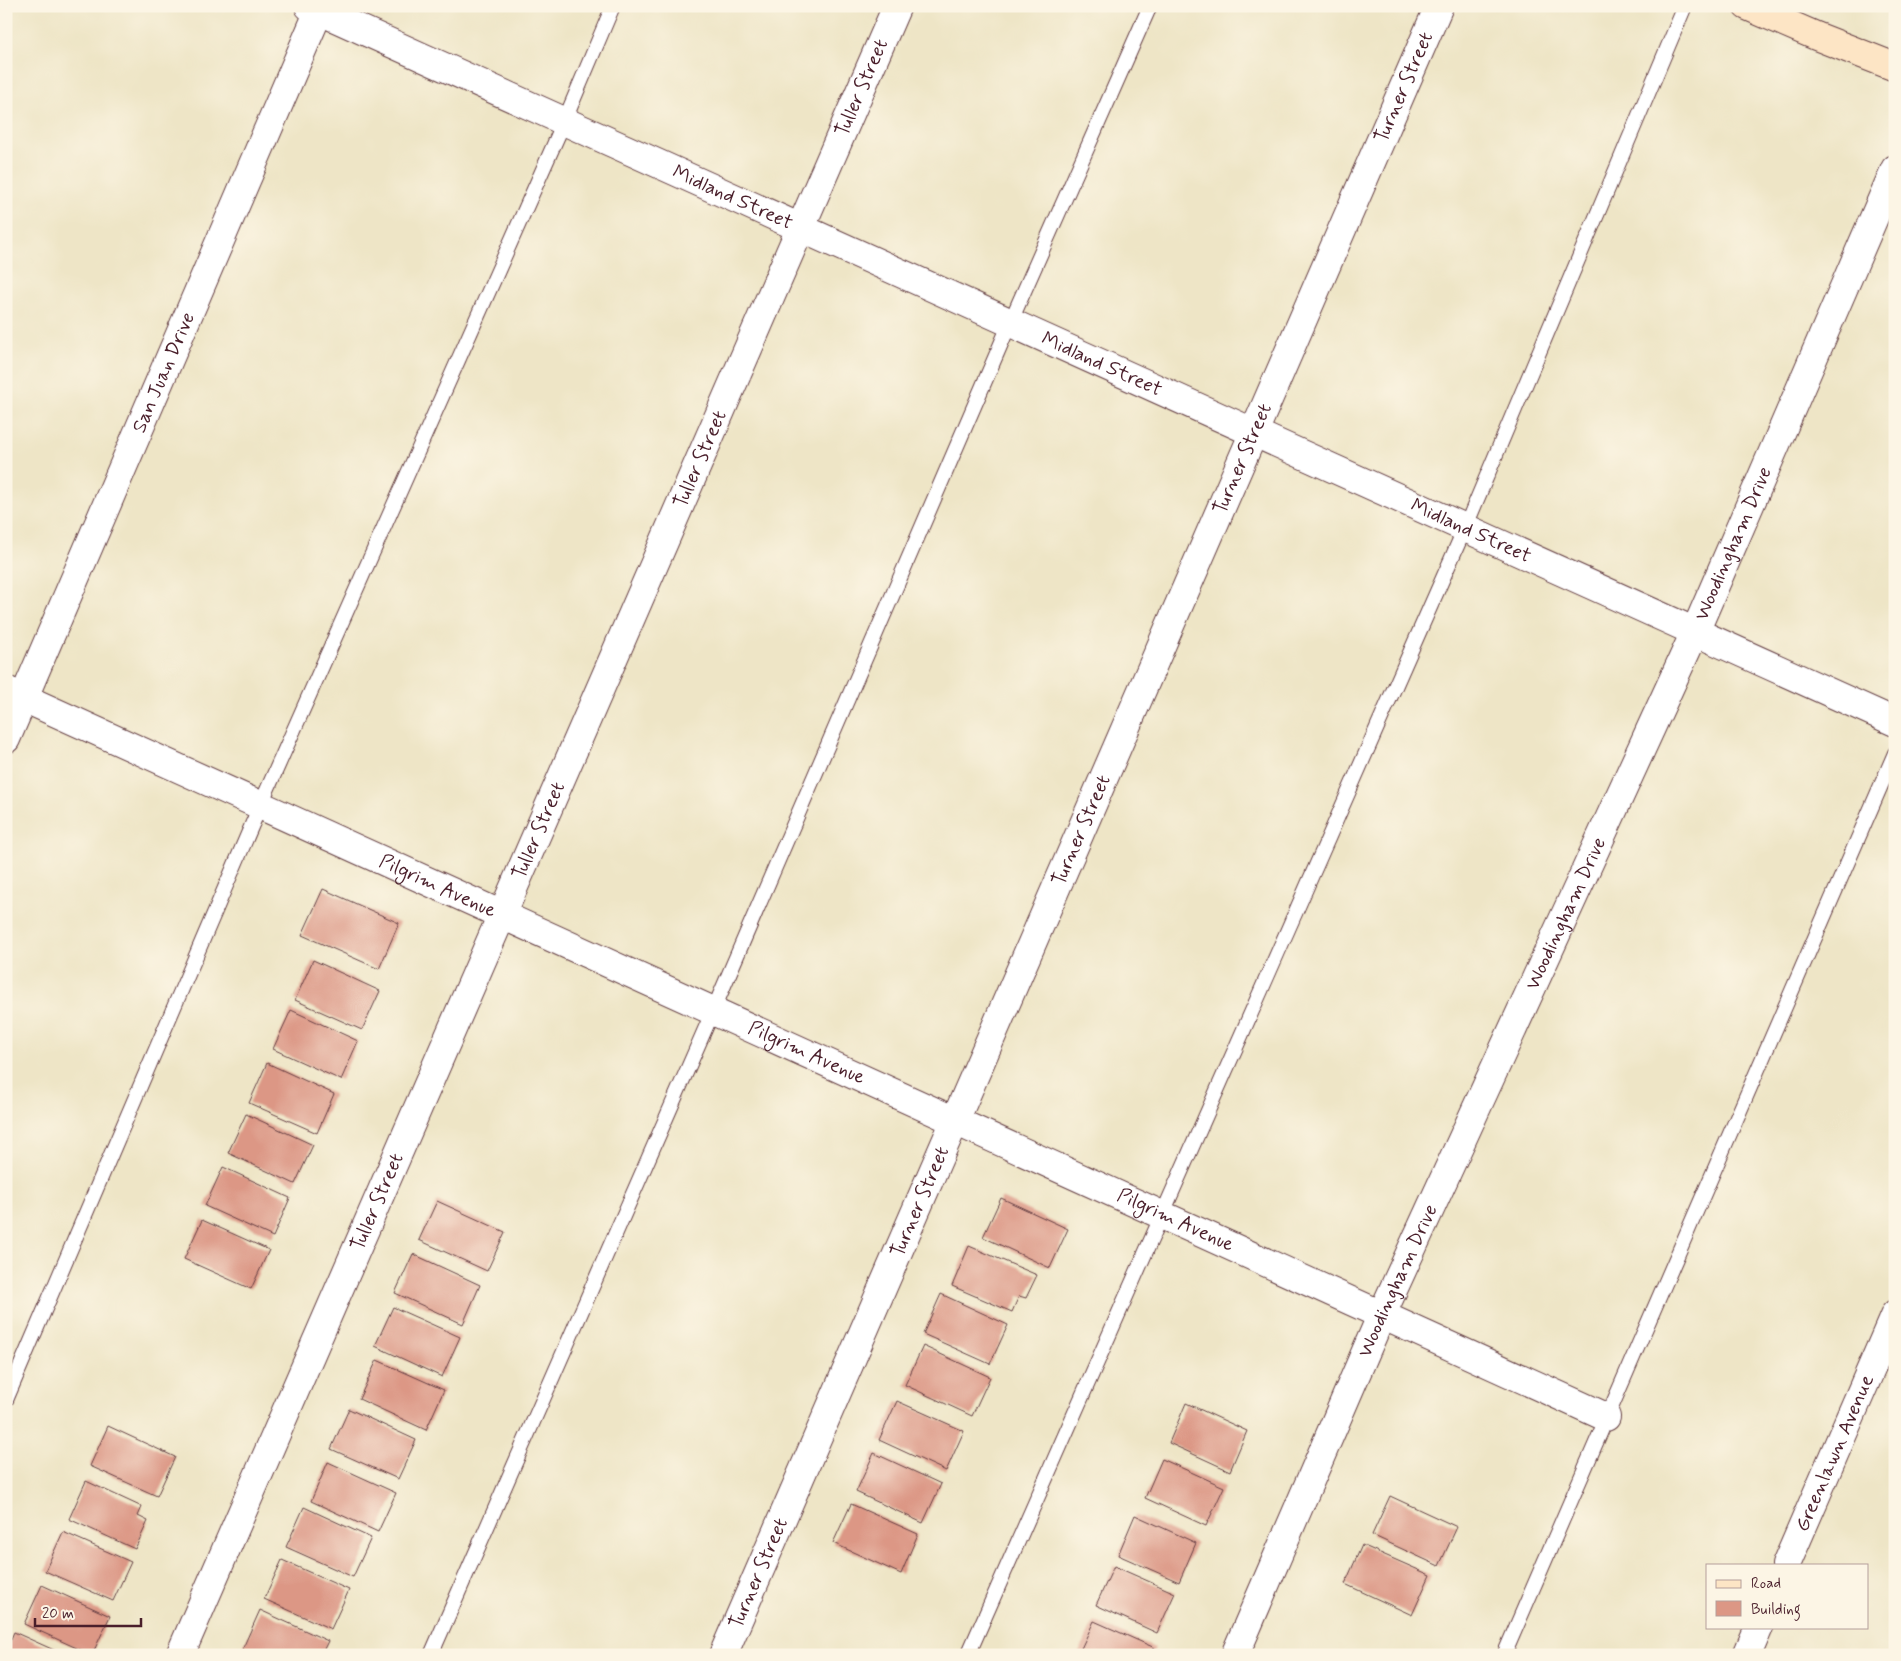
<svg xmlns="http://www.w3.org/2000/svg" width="1901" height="1661" viewBox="0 0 1901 1661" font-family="Mynerve,sans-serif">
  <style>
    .building { fill: #dc9785 }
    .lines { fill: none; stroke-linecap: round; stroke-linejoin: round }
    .service-casing { stroke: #633d42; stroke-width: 16 }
    .minor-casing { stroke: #633d42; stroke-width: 30 }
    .tertiary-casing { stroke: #633d42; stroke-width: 30 }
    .secondary-casing { stroke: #633d42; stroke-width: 30 }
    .service { stroke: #fff; stroke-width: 14 }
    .minor { stroke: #fff; stroke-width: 28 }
    .tertiary { stroke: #fff; stroke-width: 28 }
    .secondary { stroke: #fde5c5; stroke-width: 28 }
    .labels { text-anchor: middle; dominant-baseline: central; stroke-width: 4; stroke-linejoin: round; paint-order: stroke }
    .street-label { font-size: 20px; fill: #4a1f2b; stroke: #fcf5e5 }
  </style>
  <rect width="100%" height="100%" fill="#fcf5e5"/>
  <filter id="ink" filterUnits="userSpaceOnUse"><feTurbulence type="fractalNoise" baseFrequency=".02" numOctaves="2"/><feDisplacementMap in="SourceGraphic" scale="10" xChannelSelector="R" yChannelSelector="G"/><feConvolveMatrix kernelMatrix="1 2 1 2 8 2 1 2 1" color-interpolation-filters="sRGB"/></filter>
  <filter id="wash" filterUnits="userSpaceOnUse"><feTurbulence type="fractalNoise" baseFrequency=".0096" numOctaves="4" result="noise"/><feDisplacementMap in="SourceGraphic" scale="20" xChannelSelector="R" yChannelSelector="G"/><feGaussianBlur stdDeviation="1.12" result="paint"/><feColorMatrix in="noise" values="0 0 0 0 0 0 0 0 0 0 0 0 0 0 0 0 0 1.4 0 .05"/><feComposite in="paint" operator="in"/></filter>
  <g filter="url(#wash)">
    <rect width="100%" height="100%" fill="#eee5c6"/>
    <g id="blocks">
      <g class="building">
        <polygon points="323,889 399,923 379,969 302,935"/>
        <polygon points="313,960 380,991 362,1030 295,1000"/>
        <polygon points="291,1010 358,1041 341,1080 273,1049"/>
        <polygon points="267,1063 334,1094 317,1133 249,1103"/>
        <polygon points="246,1114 313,1145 295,1184 228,1153"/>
        <polygon points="223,1167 290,1198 273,1237 205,1206"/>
        <polygon points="1001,1198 1068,1229 1050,1268 983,1237"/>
        <polygon points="437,1201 505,1232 487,1271 419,1240"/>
        <polygon points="202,1220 269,1250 251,1289 184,1259"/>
        <polygon points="969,1246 1037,1275 1026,1298 1019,1296 1012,1312 952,1286"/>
        <polygon points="413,1254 480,1285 463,1324 395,1293"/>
        <polygon points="941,1294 1008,1325 990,1364 923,1334"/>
        <polygon points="393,1307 460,1337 442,1377 375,1346"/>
        <polygon points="923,1346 990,1377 972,1416 905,1385"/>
        <polygon points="377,1360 444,1390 426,1430 359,1399"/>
        <polygon points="897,1401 964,1431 946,1471 879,1440"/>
        <polygon points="1186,1403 1247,1431 1230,1471 1169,1443"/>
        <polygon points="349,1409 416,1440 398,1479 331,1449"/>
        <polygon points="108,1426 175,1457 157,1496 90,1466"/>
        <polygon points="874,1453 941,1484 923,1523 856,1492"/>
        <polygon points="1162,1459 1224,1487 1206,1526 1145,1498"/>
        <polygon points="328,1462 396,1493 378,1532 311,1501"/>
        <polygon points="86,1481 142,1507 138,1516 148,1521 135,1549 69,1519"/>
        <polygon points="1390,1496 1457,1527 1439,1566 1372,1535"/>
        <polygon points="851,1504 918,1534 901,1574 833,1543"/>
        <polygon points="304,1507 371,1538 353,1577 286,1547"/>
        <polygon points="1135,1515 1196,1543 1179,1582 1118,1555"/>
        <polygon points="63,1532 131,1562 113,1601 45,1571"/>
        <polygon points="1362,1545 1430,1575 1412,1615 1345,1584"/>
        <polygon points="282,1560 349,1590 331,1629 264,1599"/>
        <polygon points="1114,1566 1175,1593 1157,1633 1096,1605"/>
        <polygon points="42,1585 110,1616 92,1655 24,1624"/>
        <polygon points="260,1610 328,1641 321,1655 254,1655 242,1650"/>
        <polygon points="1094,1621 1155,1648 1152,1655 1078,1655"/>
        <polygon points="14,1632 65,1655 6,1655 6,1650"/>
      </g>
    </g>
  </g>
  <g filter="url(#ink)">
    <use href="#blocks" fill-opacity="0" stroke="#633d42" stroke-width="1"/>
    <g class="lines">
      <g class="service-casing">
        <g id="service">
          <polyline points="6,1400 260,806 564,122 613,6"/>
          <polyline points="431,1655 713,1011 1010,323 1150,6"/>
          <polyline points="968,1655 1465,528 1685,6"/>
          <polyline points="1504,1655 1895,753"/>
        </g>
      </g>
      <g class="minor-casing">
        <g id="minor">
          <path id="s1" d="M 309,6 L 1895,722"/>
          <path id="s2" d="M 6,690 C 539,933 1074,1171 1606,1417"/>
          <path id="s3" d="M 6,739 L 321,6"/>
          <path id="s4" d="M 180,1655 L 897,6"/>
          <path id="s5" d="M 723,1655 L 1439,6"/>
          <path id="s6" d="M 1235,1655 L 1382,1314 L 1695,632 L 1895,169"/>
        </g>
      </g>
      <g class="tertiary-casing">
        <g id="tertiary">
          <path id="s7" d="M 1786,1565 L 1895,1314"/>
          <polyline points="1747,1655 1759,1627"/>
        </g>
      </g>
      <g class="secondary-casing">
        <polyline id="secondary" points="1747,6 1816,36 1895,67"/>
      </g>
      <use href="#service" class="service"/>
      <use href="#minor" class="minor"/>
      <use href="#tertiary" class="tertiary"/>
      <use href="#secondary" class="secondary"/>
    </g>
  </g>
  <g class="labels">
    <g class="street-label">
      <text stroke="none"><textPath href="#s4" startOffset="1709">Tuller Street</textPath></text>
      <text stroke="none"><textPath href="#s5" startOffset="1709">Turner Street</textPath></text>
      <text stroke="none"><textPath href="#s1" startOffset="465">Midland Street</textPath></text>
      <text stroke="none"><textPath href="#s1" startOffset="870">Midland Street</textPath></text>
      <text stroke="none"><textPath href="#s3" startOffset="399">San Juan Drive</textPath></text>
      <text stroke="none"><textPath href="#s4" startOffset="1304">Tuller Street</textPath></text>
      <text stroke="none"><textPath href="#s5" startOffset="1304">Turner Street</textPath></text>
      <text stroke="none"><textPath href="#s1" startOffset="1275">Midland Street</textPath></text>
      <text stroke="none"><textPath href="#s6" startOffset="1218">Woodingham Drive</textPath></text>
      <text stroke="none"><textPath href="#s4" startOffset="899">Tuller Street</textPath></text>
      <text stroke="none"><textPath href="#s5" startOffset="899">Turner Street</textPath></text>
      <text stroke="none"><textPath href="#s2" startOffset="474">Pilgrim Avenue</textPath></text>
      <text stroke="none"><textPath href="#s6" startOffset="812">Woodingham Drive</textPath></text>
      <text stroke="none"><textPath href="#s2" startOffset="879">Pilgrim Avenue</textPath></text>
      <text stroke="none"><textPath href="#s4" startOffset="494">Tuller Street</textPath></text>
      <text stroke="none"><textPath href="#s5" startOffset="494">Turner Street</textPath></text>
      <text stroke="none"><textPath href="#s2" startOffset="1284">Pilgrim Avenue</textPath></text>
      <text stroke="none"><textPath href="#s6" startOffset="408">Woodingham Drive</textPath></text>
      <text stroke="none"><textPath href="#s7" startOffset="122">Greenlawn Avenue</textPath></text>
      <text stroke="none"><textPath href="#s5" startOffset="89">Turner Street</textPath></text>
    </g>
  </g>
  <rect width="1901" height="1661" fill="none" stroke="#fcf5e5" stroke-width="25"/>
  <rect x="1706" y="1564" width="162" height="65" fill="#fcf5e5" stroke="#b59f9b"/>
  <rect x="1716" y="1580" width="25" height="8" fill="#fde5c5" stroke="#b59f9b"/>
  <text x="1751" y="1588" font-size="15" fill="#4a1f2b">Road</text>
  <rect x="1716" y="1601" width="25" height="15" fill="#dc9785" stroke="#b59f9b"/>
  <text x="1751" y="1614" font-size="15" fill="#4a1f2b">Building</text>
  <path d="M35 1618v8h106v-8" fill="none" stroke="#4a1f2b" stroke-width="2.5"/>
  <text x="42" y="1618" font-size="15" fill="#4a1f2b" stroke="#fcf5e5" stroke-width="4" paint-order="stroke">20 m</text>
</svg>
